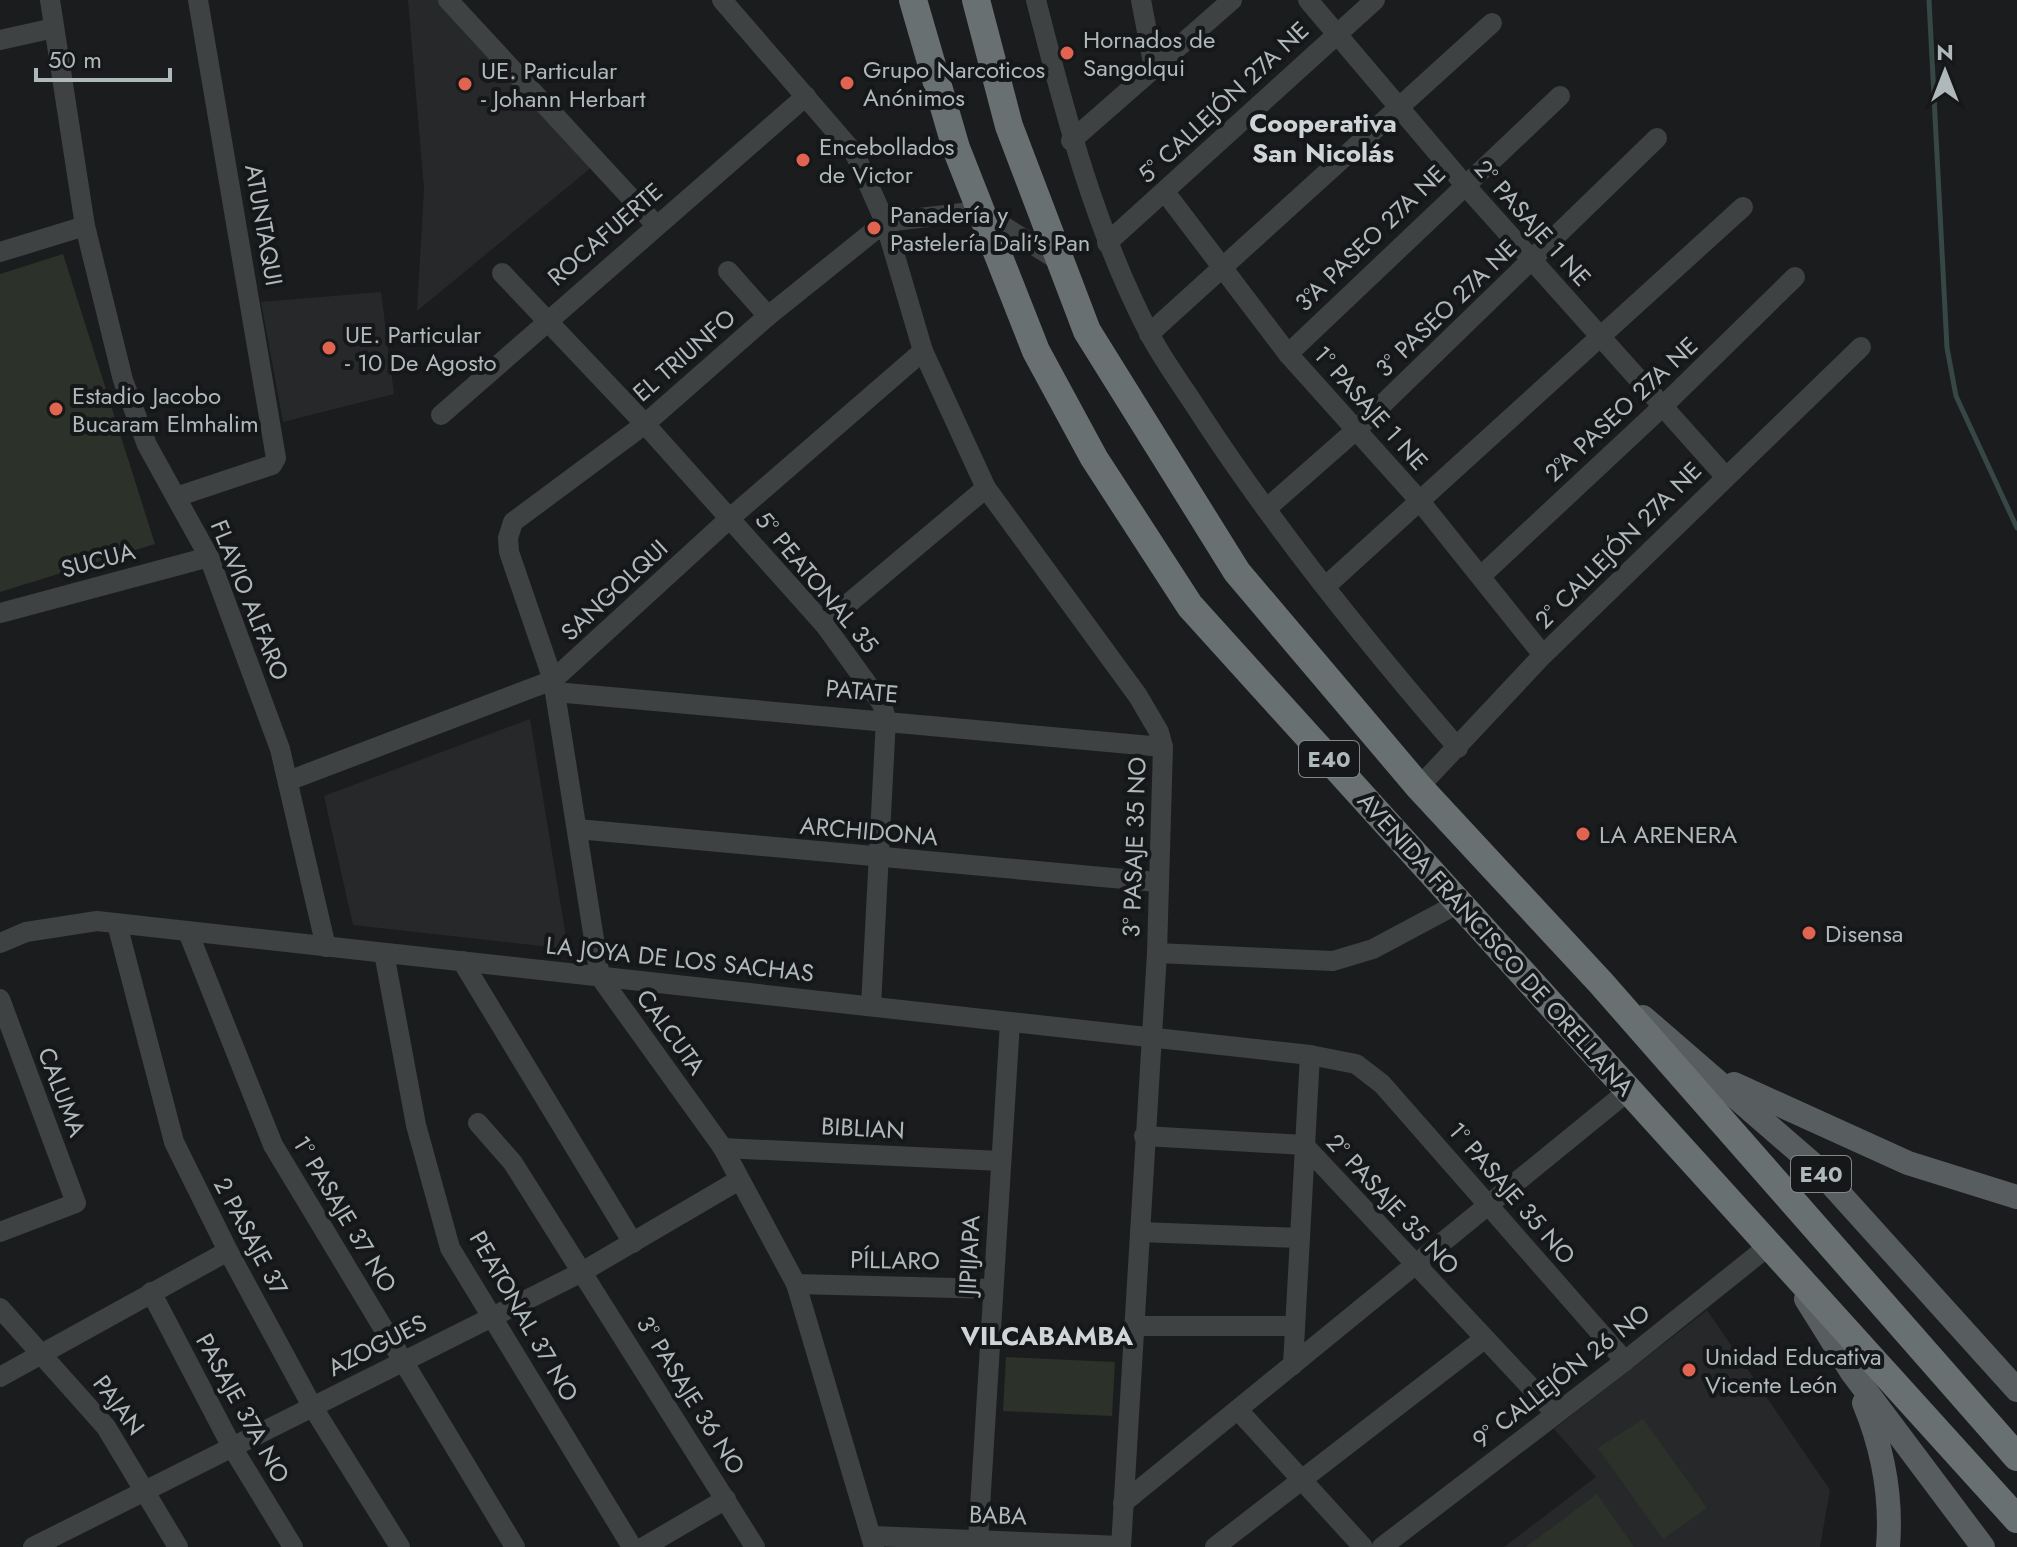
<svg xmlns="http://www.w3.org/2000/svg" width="2017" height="1547" viewBox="0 0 2017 1547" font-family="Jost,sans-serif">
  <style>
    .built { fill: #27282a }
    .green { fill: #2c3129 }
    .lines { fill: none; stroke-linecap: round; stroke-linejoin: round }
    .stream { stroke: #374746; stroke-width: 5 }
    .minor { stroke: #3e4243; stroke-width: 20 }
    .major { stroke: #585e60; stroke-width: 24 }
    .highway { stroke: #697072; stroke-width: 28 }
    .poi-dot { fill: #e06450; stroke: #161718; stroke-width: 3 }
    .labels { text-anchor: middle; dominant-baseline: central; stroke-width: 8; stroke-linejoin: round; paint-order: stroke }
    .shield { fill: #161718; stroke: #81888a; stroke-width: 2 }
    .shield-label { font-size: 22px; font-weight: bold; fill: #afb9bb }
    .poi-label { font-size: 24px; fill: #afb9bb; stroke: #161718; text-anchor: start }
    .street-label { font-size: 24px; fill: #afb9bb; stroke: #161718 }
    .neighbourhood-label { font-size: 26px; font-weight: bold; fill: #cfd5d7; stroke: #161718 }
  </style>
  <rect width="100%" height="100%" fill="#1b1c1d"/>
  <g class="built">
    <polygon points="408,0 440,0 592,167 417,311 424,189"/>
    <polygon points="381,292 394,394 283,422 261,302"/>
    <polygon points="530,719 568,949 353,925 324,796"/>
    <polygon points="1707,1310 1830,1490 1820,1547 1504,1547 1596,1477 1554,1429"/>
  </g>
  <g class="green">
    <polygon points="63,254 155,544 0,592 0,274"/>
    <polygon points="1006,1357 1115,1362 1112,1416 1003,1411"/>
    <polygon points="1643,1419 1707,1508 1663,1539 1598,1448"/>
    <polygon points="1597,1494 1634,1547 1526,1547"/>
  </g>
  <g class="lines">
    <polyline class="stream" points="1929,0 1947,348 1956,396 2017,528"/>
    <g class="minor">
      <polyline points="50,0 85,226 123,380 147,445 209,557 280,749 326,947"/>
      <polyline points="448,0 656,225"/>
      <polyline points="722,0 855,154 885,222 979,211 1056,259"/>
      <path d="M 1036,0 C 1065,114 1094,226 1148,331 C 1163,361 1185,389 1203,418 C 1279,534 1367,643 1458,748"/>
      <polyline points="1141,0 1154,68"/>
      <polyline points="1308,0 1464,184 1725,476"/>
      <polyline points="0,40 54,28"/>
      <polyline points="1071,141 1232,0"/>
      <polyline points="1165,192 1288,354 1419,500 1543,655"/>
      <polyline points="1107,243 1375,0"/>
      <polyline points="0,252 85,226"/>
      <polyline points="728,271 768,316"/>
      <polyline points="502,273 645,424 824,624 882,704 886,719 871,1006"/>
      <polyline points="1149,334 1492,23"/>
      <polyline points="1288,354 1560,96"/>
      <polyline points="441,415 806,96"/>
      <polyline points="176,497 272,465 276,458 198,0"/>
      <polyline points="1266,509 1357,429 1657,138"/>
      <polyline points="1481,576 1661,408 1795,277"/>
      <polyline points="1326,586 1743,207"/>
      <polyline points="0,613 209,557"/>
      <polyline points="824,624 986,488"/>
      <polyline points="555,692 1163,747"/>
      <polyline points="288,781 553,680 729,519 923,351"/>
      <polyline points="1419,787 1543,655 1861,347"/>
      <polyline points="577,829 1157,882"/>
      <polyline points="117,924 174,1142 228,1251 312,1406 400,1547"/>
      <polyline points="188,932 273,1145 515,1547"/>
      <polyline points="0,943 26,932 97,921 1310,1055 1356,1064 1382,1084 1625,1361"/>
      <polyline points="384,953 416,1125 450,1248 632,1547"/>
      <polyline points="1157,953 1333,961 1373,949 1459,903"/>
      <polyline points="462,961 633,1243"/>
      <polyline points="0,999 76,1203 0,1232"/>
      <polyline points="478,1123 513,1163 755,1547"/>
      <polyline points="1144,1136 1304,1145 1555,1413"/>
      <polyline points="723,1148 1001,1161"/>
      <polyline points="1140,1232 1300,1238"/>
      <polyline points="796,1284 993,1289"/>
      <polyline points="151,1292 232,1447 293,1547"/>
      <polyline points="0,1308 106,1427 178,1547"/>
      <polyline points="1134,1326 1295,1326"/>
      <polyline points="1293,1365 1310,1055"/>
      <polyline points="0,1377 228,1251"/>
      <polyline points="1238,1410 1363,1547"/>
      <polyline points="1123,1503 1628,1091"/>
      <polyline points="872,1536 1121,1546"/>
      <polyline points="978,1540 1010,1022"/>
      <polyline points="33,1547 582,1272 739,1180"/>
      <polyline points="644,1547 726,1499"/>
      <polyline points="874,1547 796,1284 723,1148 600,977 553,680 509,552 508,538 513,522 645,424 768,316 885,222 923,351 986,488 1138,696 1159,732 1163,747 1157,953 1121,1547"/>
      <polyline points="1215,1547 1484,1339"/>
      <polyline points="1382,1547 1625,1361 1771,1244"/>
    </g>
    <g class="major">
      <polyline points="1643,1017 1814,1165 2017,1390"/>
      <polyline points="1734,1084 1908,1163 2017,1197"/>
      <polyline points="1806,1299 1851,1371 1983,1547"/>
      <path d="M 1864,1403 C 1883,1449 1892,1497 1888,1547"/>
    </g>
    <g class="highway">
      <polyline points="913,0 956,148 1036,351 1094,458 1190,606 2017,1519"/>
      <polyline points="976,0 1009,126 1087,331 1237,572 1419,787 1601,983 2017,1457"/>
    </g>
  </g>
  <g class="poi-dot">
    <circle cx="1067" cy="53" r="8"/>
    <circle cx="847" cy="83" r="8"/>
    <circle cx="465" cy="84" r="8"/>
    <circle cx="803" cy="160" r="8"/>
    <circle cx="874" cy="228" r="8"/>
    <circle cx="329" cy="348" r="8"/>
    <circle cx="56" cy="409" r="8"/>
    <circle cx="1583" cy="834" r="8"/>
    <circle cx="1809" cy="933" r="8"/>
    <circle cx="1689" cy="1370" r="8"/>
  </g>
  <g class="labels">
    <g class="shield">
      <rect x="1299" y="741" width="60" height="36" rx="6"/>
      <rect x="1791" y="1156" width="60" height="36" rx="6"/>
    </g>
    <g class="shield-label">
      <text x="1329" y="759">E40</text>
      <text x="1821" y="1174">E40</text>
    </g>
    <g class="poi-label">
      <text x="1083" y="39">Hornados de<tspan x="1083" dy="28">Sangolqui</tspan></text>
      <text x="863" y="69">Grupo Narcoticos<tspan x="863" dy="28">Anónimos</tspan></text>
      <text x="481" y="70">UE. Particular<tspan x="481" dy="28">- Johann Herbart</tspan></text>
      <text x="819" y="146">Encebollados<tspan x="819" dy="28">de Victor</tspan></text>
      <text x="890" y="214">Panadería y<tspan x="890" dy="28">Pastelería Dali's Pan</tspan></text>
      <text x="345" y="334">UE. Particular<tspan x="345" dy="28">- 10 De Agosto</tspan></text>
      <text x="72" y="395">Estadio Jacobo<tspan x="72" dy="28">Bucaram Elmhalim</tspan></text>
      <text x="1599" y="834">LA ARENERA</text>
      <text x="1825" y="933">Disensa</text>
      <text x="1705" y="1356">Unidad Educativa<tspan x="1705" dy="28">Vicente León</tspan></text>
    </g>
    <g class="street-label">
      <text transform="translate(1223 102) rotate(-43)">5° CALLEJÓN 27A NE</text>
      <text transform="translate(1533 223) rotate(48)">2° PASAJE 1 NE</text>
      <text transform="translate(264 225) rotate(80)">ATUNTAQUI</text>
      <text transform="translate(605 234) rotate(-41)">ROCAFUERTE</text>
      <text transform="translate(1370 238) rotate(-44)">3°A PASEO 27A NE</text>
      <text transform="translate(1446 308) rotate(-44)">3° PASEO 27A NE</text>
      <text transform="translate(684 355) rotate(-41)">EL TRIUNFO</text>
      <text transform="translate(1371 408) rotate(48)">1° PASAJE 1 NE</text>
      <text transform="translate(1621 409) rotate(-43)">2°A PASEO 27A NE</text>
      <text transform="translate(1618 545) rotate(-45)">2° CALLEJÓN 27A NE</text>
      <text transform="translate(98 560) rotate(-15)">SUCUA</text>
      <text transform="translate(817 582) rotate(50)">5° PEATONAL 35</text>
      <text transform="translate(614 590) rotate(-43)">SANGOLQUI</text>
      <text transform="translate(250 600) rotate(68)">FLAVIO ALFARO</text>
      <text transform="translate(862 691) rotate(5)">PATATE</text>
      <text transform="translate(869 831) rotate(5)">ARCHIDONA</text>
      <text transform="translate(1134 847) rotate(-88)">3° PASAJE 35 NO</text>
      <text transform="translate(1496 944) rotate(48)">AVENIDA FRANCISCO DE ORELLANA</text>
      <text transform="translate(680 959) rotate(6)">LA JOYA DE LOS SACHAS</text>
      <text transform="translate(671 1032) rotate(54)">CALCUTA</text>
      <text transform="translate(62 1092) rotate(69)">CALUMA</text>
      <text transform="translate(863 1128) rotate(3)">BIBLIAN</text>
      <text transform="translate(1512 1193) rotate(49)">1° PASAJE 35 NO</text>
      <text transform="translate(1393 1204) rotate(47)">2° PASAJE 35 NO</text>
      <text transform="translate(345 1214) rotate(59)">1° PASAJE 37 NO</text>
      <text transform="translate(251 1236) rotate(62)">2 PASAJE 37</text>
      <text transform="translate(969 1255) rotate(-87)">JIPIJAPA</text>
      <text transform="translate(895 1260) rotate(1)">PÍLLARO</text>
      <text transform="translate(524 1316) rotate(60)">PEATONAL 37 NO</text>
      <text transform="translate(377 1345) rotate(-27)">AZOGUES</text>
      <text transform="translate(1561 1376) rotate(-38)">9° CALLEJÓN 26 NO</text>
      <text transform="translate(691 1395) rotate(58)">3° PASAJE 36 NO</text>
      <text transform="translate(119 1405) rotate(53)">PAJAN</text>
      <text transform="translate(243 1408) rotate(61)">PASAJE 37A NO</text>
      <text transform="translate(998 1515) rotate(2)">BABA</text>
    </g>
    <g class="neighbourhood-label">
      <text x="1323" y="123">Cooperativa<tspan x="1323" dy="30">San Nicolás</tspan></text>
      <text x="1047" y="1336">VILCABAMBA</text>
    </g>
  </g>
  <g transform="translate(1945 72)" stroke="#161718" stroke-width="6" paint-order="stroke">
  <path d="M0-6L14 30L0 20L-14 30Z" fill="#afb9bb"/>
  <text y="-12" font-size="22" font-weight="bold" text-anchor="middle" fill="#afb9bb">N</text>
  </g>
  <path d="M36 68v12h134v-12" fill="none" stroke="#afb9bb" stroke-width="4"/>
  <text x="48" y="68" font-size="24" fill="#afb9bb" stroke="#161718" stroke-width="6" paint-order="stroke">50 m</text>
</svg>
